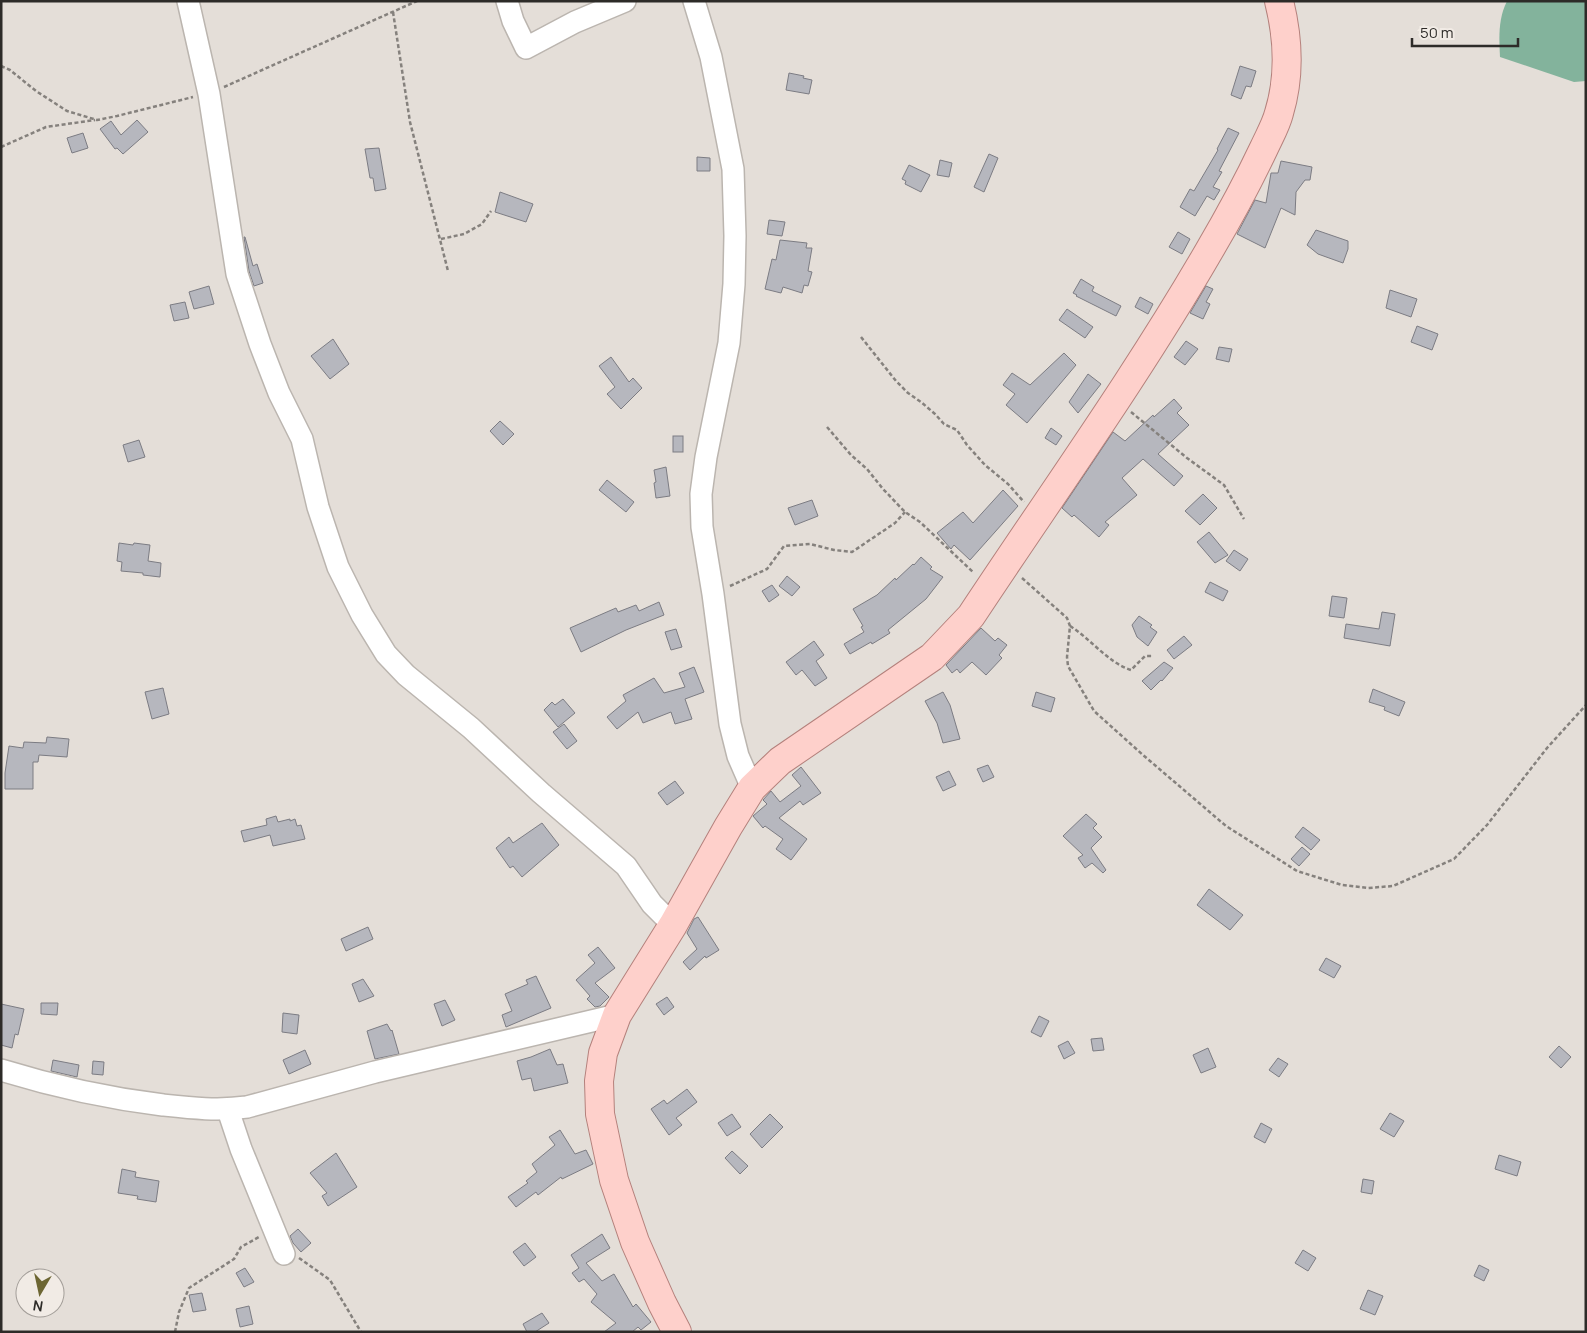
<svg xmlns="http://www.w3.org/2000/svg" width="1587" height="1333" viewBox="0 0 1587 1333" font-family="Manrope,sans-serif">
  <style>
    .forest { fill: #83b39c }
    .building { fill: #b6b7be; stroke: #7c7c83 }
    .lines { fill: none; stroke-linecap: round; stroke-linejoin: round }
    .minor-casing { stroke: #bbb5af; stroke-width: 24 }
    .major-casing { stroke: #b4817c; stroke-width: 30 }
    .path { stroke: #85817d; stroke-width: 2.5; stroke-dasharray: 4 2.5; stroke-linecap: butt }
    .minor { stroke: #fff; stroke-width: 21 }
    .major { stroke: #fed0cb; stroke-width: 28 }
  </style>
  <rect width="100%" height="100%" fill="#e4ded8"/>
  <path class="forest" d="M 1507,1 L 1586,1 L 1586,81 L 1574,82 L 1500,57 C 1499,38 1498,19 1507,1 Z"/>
  <g class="building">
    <polygon points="1240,66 1256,71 1251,87 1246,86 1241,99 1231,95"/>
    <polygon points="789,73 804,76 803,78 812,80 809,94 786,90"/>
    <polygon points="137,120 148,132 123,154 117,148 115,149 100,129 111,121 121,135"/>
    <polygon points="1228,128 1239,133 1219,171 1222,172 1213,187 1220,190 1214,200 1207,196 1195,216 1180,207 1190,189 1194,191 1218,150 1217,149"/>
    <polygon points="83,133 88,148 72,153 67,138"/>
    <polygon points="379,148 386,189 375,191 373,178 370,178 365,149"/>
    <polygon points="989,154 998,158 984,192 974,187"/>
    <polygon points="697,157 710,158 710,171 697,171"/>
    <polygon points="940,160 952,163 949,177 937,175"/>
    <polygon points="1281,161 1312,167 1310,180 1305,180 1296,192 1295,215 1281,208 1265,248 1237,234 1255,200 1266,203 1271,173 1278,173"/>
    <polygon points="909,165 930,175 921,192 905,184 906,181 902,179"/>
    <polygon points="500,192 533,204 526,222 495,212"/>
    <polygon points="769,220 785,222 782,236 767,234"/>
    <polygon points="1316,230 1348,241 1348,249 1343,263 1318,254 1307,245"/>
    <polygon points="1178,232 1190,239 1182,254 1169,247"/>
    <polygon points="244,237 245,237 253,266 257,264 263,283 254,286 249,271"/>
    <polygon points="780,240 807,243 806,248 812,248 808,271 812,272 808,286 804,285 802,293 783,287 781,293 765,289 772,259 776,260"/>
    <polygon points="1081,279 1094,287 1092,291 1121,306 1116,316 1076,296 1077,295 1073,293"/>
    <polygon points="209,286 214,304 194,309 189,292"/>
    <polygon points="1206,286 1213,289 1206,302 1210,304 1203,319 1190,313"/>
    <polygon points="1390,290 1417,299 1411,317 1386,308"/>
    <polygon points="1140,297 1153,304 1148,314 1135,307"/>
    <polygon points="185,302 189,318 174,321 170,305"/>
    <polygon points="1067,309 1093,327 1085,338 1059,320"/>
    <polygon points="1417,326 1438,334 1432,350 1411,342"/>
    <polygon points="333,339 349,364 330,379 311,356"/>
    <polygon points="1186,341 1198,349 1185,365 1174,357"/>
    <polygon points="1219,347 1232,349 1229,362 1216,359"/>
    <polygon points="1064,353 1076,365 1027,423 1006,405 1015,394 1003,385 1012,373 1030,385"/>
    <polygon points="611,357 629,382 633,378 642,388 621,409 607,394 615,387 599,366"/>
    <polygon points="1088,374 1101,384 1078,413 1069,402"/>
    <polygon points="1174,399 1182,408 1177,413 1189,425 1158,454 1183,476 1174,486 1143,459 1122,478 1137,495 1105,522 1109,525 1099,537 1074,515 1072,517 1062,508 1113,432 1125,441 1153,415 1154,417"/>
    <polygon points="500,421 514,434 503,445 490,431"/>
    <polygon points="1051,428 1062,436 1056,445 1045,438"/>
    <rect x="673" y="436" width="10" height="16"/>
    <polygon points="139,440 145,457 128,462 123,445"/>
    <polygon points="666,467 670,496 656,498 654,483 656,482 654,470"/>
    <polygon points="607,480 634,502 626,512 599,490"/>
    <polygon points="1003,490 1018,506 995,532 970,560 954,545 951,549 937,533 963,512 973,523"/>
    <polygon points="1203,494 1217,508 1200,525 1185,511"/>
    <polygon points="812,500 818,516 795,525 788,508"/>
    <polygon points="1209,532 1228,555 1215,563 1197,542"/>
    <polygon points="119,543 133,545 134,543 150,545 148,561 161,563 160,577 143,575 143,573 121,571 122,562 117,561"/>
    <polygon points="1234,550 1248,559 1240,571 1226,561"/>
    <polygon points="921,557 932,567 930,569 943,577 926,599 888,630 890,633 872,644 871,642 850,654 844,644 864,632 861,627 863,626 853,609 877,595 895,578 896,580 913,564 914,565"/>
    <polygon points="787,576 800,587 792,596 779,586"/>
    <polygon points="1210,582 1228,591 1223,601 1205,592"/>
    <polygon points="772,585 779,595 769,602 762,591"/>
    <polygon points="1332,596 1347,598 1344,618 1329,616"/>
    <polygon points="659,602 664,615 626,630 581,652 570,628 616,608 618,612 636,605 639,611"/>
    <polygon points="1382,612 1395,614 1390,646 1344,638 1346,624 1379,629"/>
    <polygon points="1139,616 1152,625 1150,627 1157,632 1148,646 1137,637 1132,625"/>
    <polygon points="981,628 995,641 998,638 1007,645 999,655 1002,658 986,675 972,662 960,673 957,669 952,673 946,665"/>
    <polygon points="676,629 682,647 671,650 665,632"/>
    <polygon points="1184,636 1192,645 1174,659 1167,650"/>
    <polygon points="814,641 824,655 816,661 827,678 815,686 802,670 796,675 786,662"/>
    <polygon points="1164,662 1173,668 1162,681 1161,680 1151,690 1142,681"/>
    <polygon points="694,667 704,692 685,699 692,719 675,724 671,712 643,723 638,712 617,729 607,717 626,701 623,695 654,678 664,693 685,687 679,673"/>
    <polygon points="163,688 169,714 152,719 145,692"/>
    <polygon points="1373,689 1405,702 1399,716 1384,710 1385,707 1369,702"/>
    <polygon points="943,692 950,705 960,739 943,743 937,723 925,701"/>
    <polygon points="1036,692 1055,698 1051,712 1032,706"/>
    <polygon points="563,699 575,713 558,727 544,710 552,702 555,705"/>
    <polygon points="564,724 577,741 567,749 553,732"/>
    <polygon points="47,737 69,739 67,757 39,755 38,762 33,762 33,789 5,789 5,773 9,746 23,748 24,742 46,743"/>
    <polygon points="988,765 994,777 983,782 977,769"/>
    <polygon points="801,767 821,793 803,805 800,801 779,818 807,839 791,860 776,849 783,839 765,826 763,828 753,816 767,804 763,800 771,791 780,802 801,786 792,775"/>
    <polygon points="949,771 956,785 943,791 936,777"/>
    <polygon points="675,781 684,793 667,805 658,793"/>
    <polygon points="1086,814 1097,824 1093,828 1102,837 1091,848 1106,870 1103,873 1092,863 1085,868 1078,858 1083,855 1063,836"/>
    <polygon points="276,816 278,822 290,819 290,821 295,819 297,826 301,825 305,839 273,846 270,835 244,842 241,831 267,825 266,819"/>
    <polygon points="542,823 559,845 522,877 513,866 510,868 496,848 509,837 513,843"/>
    <polygon points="1303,827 1320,840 1311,850 1295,837"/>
    <polygon points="1302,847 1310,854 1299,866 1291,859"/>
    <polygon points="1209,889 1243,915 1230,930 1197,905"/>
    <polygon points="698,917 719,950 706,958 705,956 690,970 683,962 697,949 687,933 694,919"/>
    <polygon points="368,927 373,939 346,951 341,939"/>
    <polygon points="598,947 615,968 595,983 609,997 600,1006 595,1007 587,999 590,996 576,980 595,963 588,955"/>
    <polygon points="1326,958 1341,966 1334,978 1319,970"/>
    <polygon points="536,976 551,1008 506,1027 502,1015 512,1011 505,994 528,984 526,980"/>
    <polygon points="363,979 374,996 359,1002 352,984"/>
    <polygon points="667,997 674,1007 664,1015 656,1004"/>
    <polygon points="445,1000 455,1020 442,1026 434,1004"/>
    <polygon points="41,1003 58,1003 57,1015 41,1014"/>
    <polygon points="1,1004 24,1009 18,1035 15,1034 12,1048 1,1045"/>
    <polygon points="283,1013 299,1015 297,1034 282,1032"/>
    <polygon points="1039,1016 1049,1021 1041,1037 1031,1032"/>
    <polygon points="387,1024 391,1031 392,1030 399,1054 375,1059 367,1031"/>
    <polygon points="1102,1038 1104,1050 1093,1051 1091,1039"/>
    <polygon points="1068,1041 1075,1053 1064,1059 1058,1046"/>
    <polygon points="1559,1046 1571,1057 1561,1068 1549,1057"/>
    <polygon points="1208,1048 1216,1067 1201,1073 1193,1055"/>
    <polygon points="550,1049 557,1065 563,1064 568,1083 534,1091 531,1078 522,1080 517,1061 531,1057"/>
    <polygon points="305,1050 311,1064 289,1074 283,1060"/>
    <polygon points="1278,1058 1288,1064 1279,1077 1269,1070"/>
    <polygon points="53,1060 79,1065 77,1077 51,1071"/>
    <polygon points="93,1061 104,1062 103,1075 92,1074"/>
    <polygon points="687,1089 697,1102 676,1118 682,1125 669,1135 651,1109 664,1100 667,1104"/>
    <polygon points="1390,1113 1404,1121 1394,1137 1380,1129"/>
    <polygon points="732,1114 741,1127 727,1136 718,1123"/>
    <polygon points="770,1114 783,1127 762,1148 750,1134"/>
    <polygon points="1261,1123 1272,1129 1265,1143 1254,1137"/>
    <polygon points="560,1130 575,1154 586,1150 593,1164 562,1179 561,1177 538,1195 536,1192 516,1207 508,1197 528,1183 526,1181 537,1172 532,1164 555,1145 549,1137"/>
    <polygon points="732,1151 748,1166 740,1174 725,1158"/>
    <polygon points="336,1153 357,1187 328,1206 322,1196 327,1193 310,1173"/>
    <polygon points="1499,1155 1521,1162 1517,1176 1495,1169"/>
    <polygon points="122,1169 136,1172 135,1177 159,1181 156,1202 137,1199 138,1196 118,1193"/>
    <polygon points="1363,1179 1374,1181 1372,1194 1361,1192"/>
    <polygon points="298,1229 311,1243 301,1252 293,1243 290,1236"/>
    <polygon points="602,1234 610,1248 586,1263 602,1281 614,1274 633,1307 636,1304 651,1322 641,1330 638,1327 632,1332 604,1332 616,1323 591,1302 597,1294 584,1279 579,1282 572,1273 579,1268 571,1255"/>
    <polygon points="525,1243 536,1257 524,1266 513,1252"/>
    <polygon points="1303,1250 1316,1258 1308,1271 1295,1263"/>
    <polygon points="1479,1265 1489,1270 1484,1281 1474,1276"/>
    <polygon points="245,1268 254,1282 244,1287 236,1273"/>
    <polygon points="1368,1290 1383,1296 1375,1315 1360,1309"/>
    <polygon points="202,1293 206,1310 193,1312 189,1295"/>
    <polygon points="249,1306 253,1324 240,1327 236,1309"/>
    <polygon points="542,1313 549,1323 535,1332 527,1332 523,1324"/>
  </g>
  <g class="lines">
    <g class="minor-casing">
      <g id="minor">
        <polyline points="188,1 209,94 237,274 260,344 279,393 302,439 318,507 338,567 362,615 386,654 406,675 471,728 541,793 626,866 652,904 673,925"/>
        <polyline points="507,1 513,21 526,48 575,22 625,1"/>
        <polyline points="694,1 711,57 733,169 735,236 734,284 729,343 706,457 701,494 702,527 713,594 730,724 738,756 752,788"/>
        <path d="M 1,1070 C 56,1087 106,1098 163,1105 C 191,1108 218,1111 247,1107 L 375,1072 L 617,1015"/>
        <polyline points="228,1110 241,1149 284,1254"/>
      </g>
    </g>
    <g class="major-casing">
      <path id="major" d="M 677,1332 L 662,1303 L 635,1242 L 614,1180 L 600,1114 L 599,1081 L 603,1053 L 617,1015 L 673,925 L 728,827 L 752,788 L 780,761 L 932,657 L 971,616 C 1051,495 1136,377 1209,251 C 1229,217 1247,184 1264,148 C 1269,137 1276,125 1279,113 C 1290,77 1288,37 1279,1"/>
    </g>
    <g class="path">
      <polyline points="393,12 410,122 448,271"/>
      <polyline points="1,66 10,70 36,91 67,111 97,120 117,116 193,97"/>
      <polyline points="224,87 417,1"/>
      <polyline points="1,147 46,127 95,120"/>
      <polyline points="441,239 464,234 482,224 491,211"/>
      <polyline points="861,337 896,381 908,393 921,402 935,414 944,424 957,430 967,445 985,465 1008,484 1024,502"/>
      <polyline points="1131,412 1187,458 1224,485 1244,519"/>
      <polyline points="827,427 851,455 867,469 883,489 905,512 920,522 974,573"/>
      <polyline points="1022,578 1067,618 1070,626 1067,657 1068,666 1094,711 1143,755 1226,826 1297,871 1342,885 1368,888 1393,886 1454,859 1487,825 1547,748 1586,705"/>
      <polyline points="730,586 767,569 784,546 810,544 834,550 852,552 895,523 905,512"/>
      <path d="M 1070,626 C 1091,639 1107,662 1131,670 L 1145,656 L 1152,656"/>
      <polyline points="299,1258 330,1280 361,1332"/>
      <polyline points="175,1332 179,1312 189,1288 234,1259 241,1247 259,1237"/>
    </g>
    <use href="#minor" class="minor"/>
    <use href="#major" class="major"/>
  </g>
  <rect width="1587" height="1333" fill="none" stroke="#2d2b28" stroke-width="5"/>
  <g transform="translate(40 1293) rotate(189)"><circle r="24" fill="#f1ebe5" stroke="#a39e99"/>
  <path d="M0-4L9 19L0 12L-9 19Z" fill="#6d6633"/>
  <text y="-8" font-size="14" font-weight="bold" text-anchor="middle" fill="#2d2b28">N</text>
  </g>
  <path d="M1412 38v8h106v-8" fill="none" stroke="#2d2b28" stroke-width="2.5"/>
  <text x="1420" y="38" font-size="15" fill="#2d2b28" stroke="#f1ebe5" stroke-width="4" paint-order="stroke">50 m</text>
</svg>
